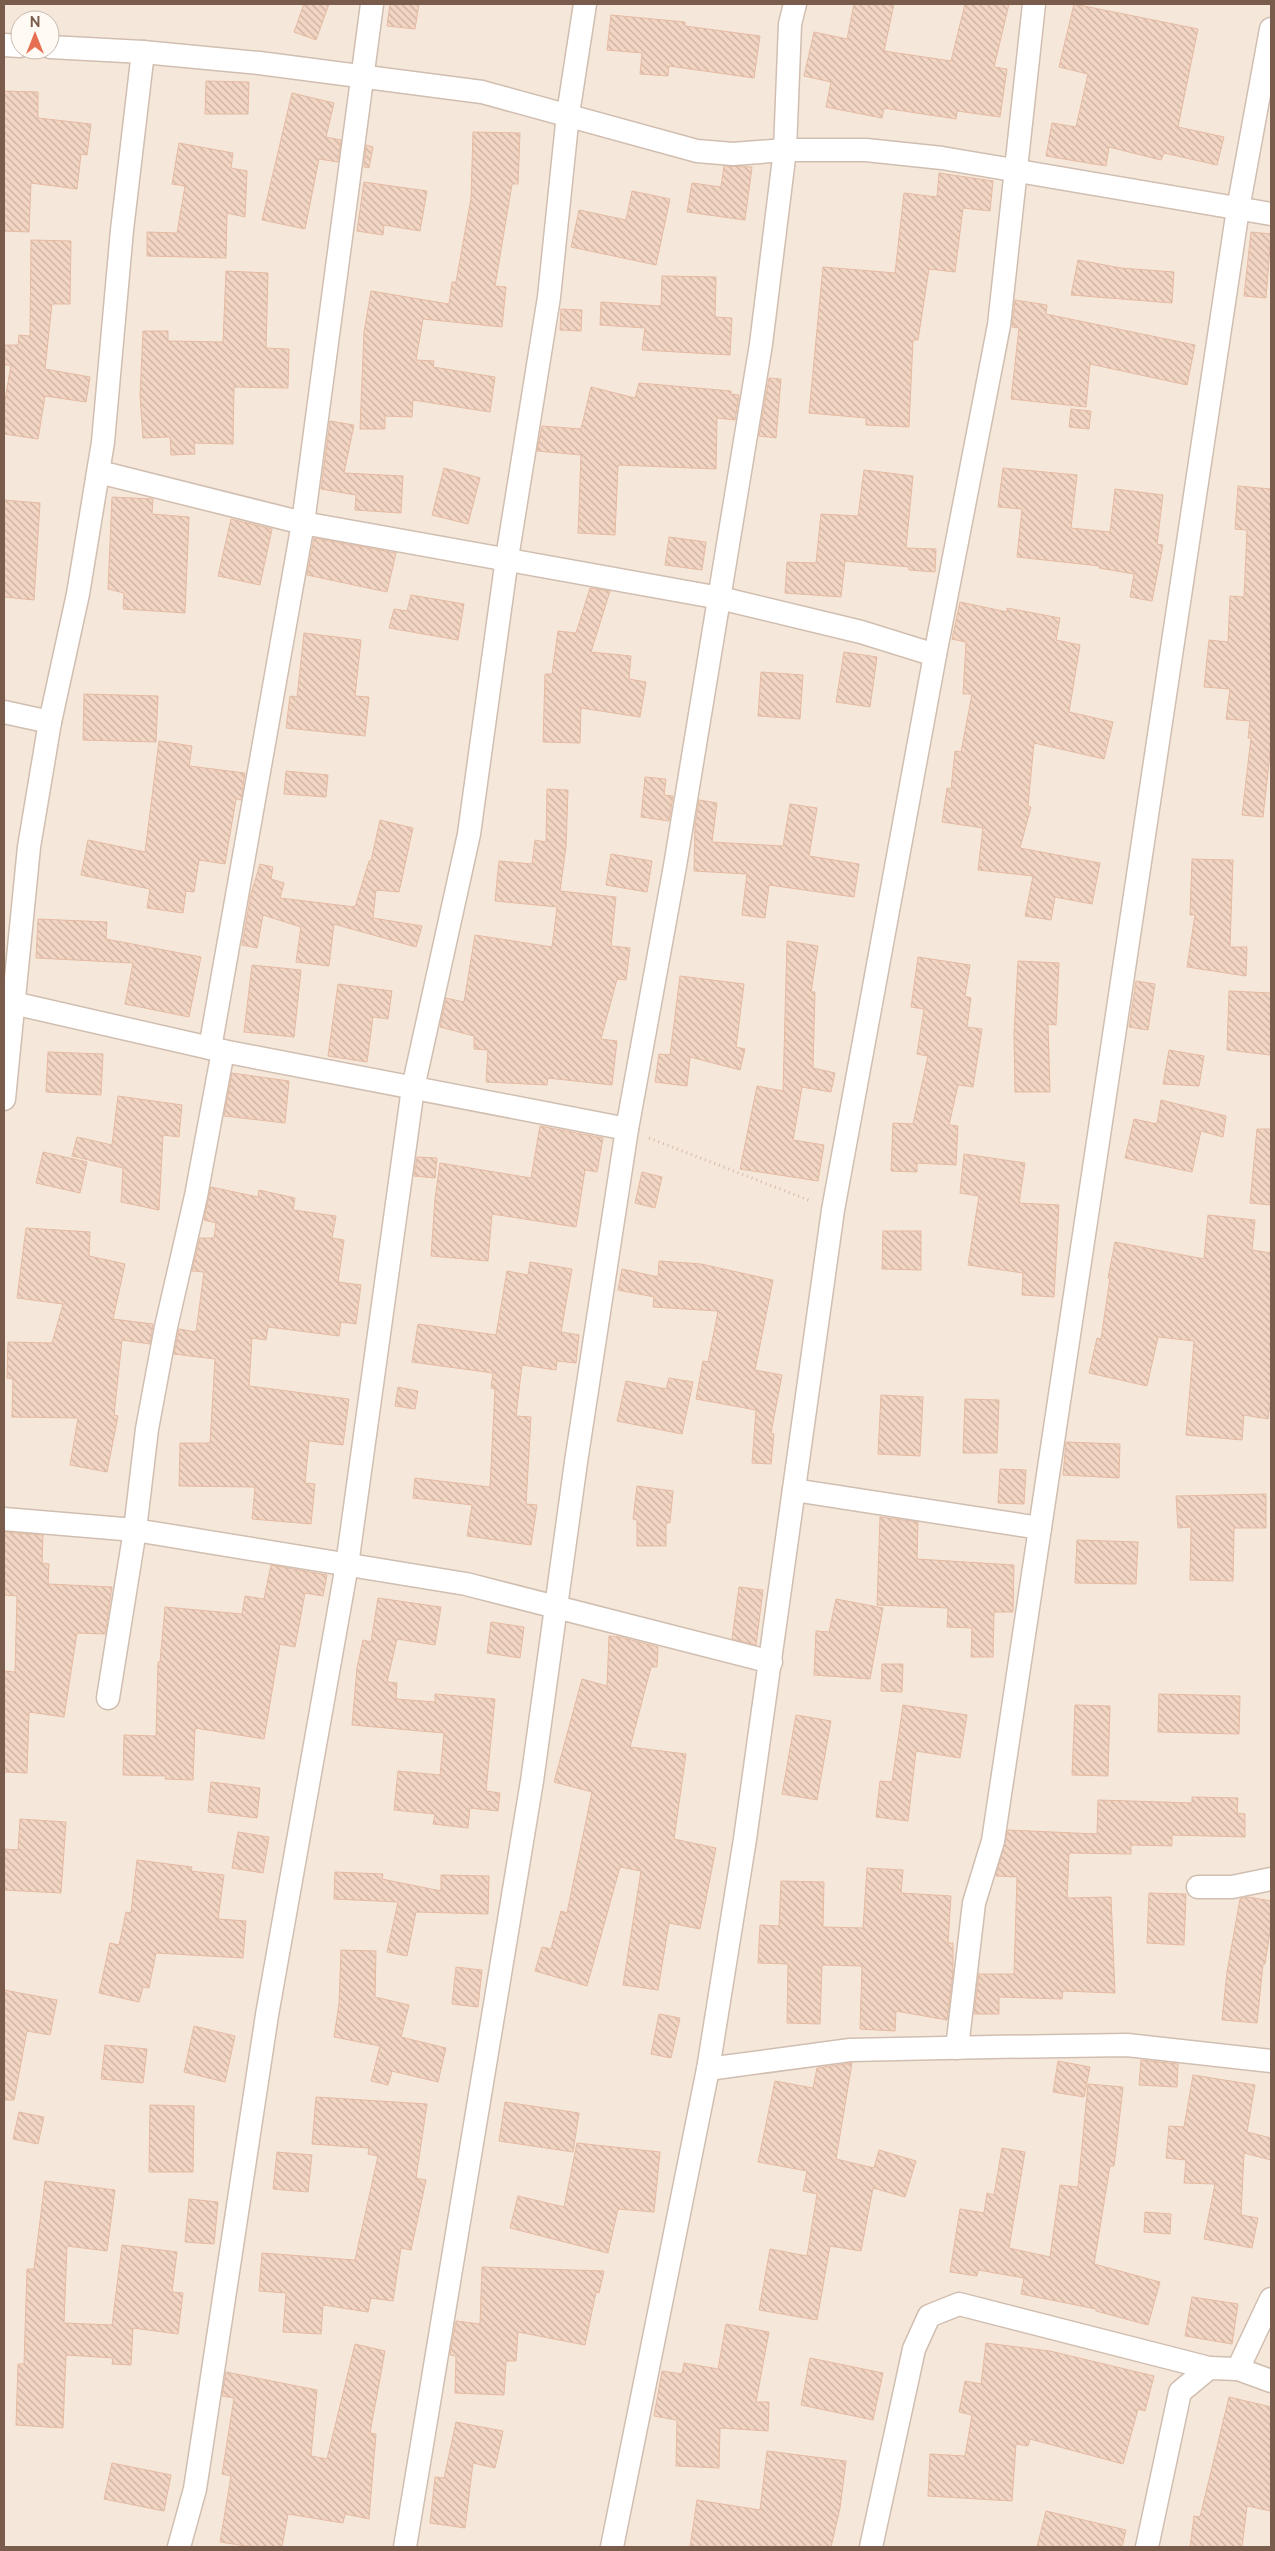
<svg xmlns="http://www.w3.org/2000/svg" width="1275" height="2551" viewBox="0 0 1275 2551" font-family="Raleway,sans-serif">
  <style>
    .residential { fill: #f5e8da; fill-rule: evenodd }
    .building { fill: url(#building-back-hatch); stroke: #e6bba3 }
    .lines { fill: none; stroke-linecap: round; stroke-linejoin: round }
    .minor-casing { stroke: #d1beb0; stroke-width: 25 }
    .path { stroke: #d9b8a5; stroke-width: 3; stroke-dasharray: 1 4; stroke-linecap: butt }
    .minor { stroke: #fff; stroke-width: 22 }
  </style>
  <defs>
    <pattern id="building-back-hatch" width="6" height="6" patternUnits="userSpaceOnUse" patternTransform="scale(1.25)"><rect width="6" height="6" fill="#f3d5c3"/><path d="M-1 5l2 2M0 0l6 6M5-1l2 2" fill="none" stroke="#cab0a1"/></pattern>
  </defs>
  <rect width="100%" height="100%" fill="#fdf6ec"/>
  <path class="residential" d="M 4,4 L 1271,4 L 1271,2547 L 4,2547 ZM 20,20 L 50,20 L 50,50 L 20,50 Z"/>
  <g class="building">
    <polygon points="304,4 329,4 316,40 294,32"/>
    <polygon points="390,4 419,4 415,29 387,26"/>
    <polygon points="854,4 894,4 884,51 951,61 965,4 1009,4 994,67 1007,69 1000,117 957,111 956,119 884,108 882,118 826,107 831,82 804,76 814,32 847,39"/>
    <polygon points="1074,4 1198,29 1178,127 1224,137 1217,165 1164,153 1161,160 1109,147 1106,166 1046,156 1052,123 1076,127 1088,74 1059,67"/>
    <polygon points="611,15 685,22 685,26 760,36 754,78 669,66 668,76 640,74 642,53 607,50"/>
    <polygon points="206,81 249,82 248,114 205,114"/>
    <polygon points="4,91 38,92 38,118 91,124 87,155 81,154 77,189 31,183 29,232 4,231"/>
    <polygon points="292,93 334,103 326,137 341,140 338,162 319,159 305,229 262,220"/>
    <polygon points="473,132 520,133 518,184 512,184 495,286 506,287 502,327 423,319 416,360 434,361 433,367 495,377 490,412 413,400 412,417 385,416 385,429 360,429 364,332 371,291 449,304 452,282 456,282 471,198"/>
    <polygon points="179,143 233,153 231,168 247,171 245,217 227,213 226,258 147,256 147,232 177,233 185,186 172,184"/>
    <polygon points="366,145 373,147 369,168 364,167"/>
    <polygon points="724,166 752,167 745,220 687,212 692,183 721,187"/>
    <polygon points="939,173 993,181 990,211 963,208 955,272 929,269 918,340 913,340 909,427 866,425 866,418 809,413 823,267 895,273 904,193 937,197"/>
    <polygon points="364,182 427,191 420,231 384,225 383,235 357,231"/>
    <polygon points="632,191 670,199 656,265 571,247 579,210 626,220"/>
    <polygon points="1251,232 1271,234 1266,298 1244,296"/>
    <polygon points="31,240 71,241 70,304 52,304 45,369 90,377 86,402 45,396 38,439 4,434 4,406 11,365 4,365 4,345 18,345 19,335 30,336"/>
    <polygon points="1078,260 1121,268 1174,272 1172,303 1071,295"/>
    <polygon points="226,271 268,273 266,348 289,349 288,388 234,387 233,444 194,443 195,454 171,455 170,437 143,438 140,396 143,331 168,331 168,341 223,342"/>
    <polygon points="662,276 716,277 715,317 732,318 730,355 642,350 645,328 600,325 601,302 661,306"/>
    <polygon points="1015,300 1047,305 1046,314 1195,345 1187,385 1090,364 1086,407 1011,399 1019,328 1012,327"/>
    <polygon points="561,309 582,310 581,331 560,330"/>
    <polygon points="769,378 781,379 776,438 759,436"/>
    <polygon points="639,383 731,391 731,394 739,395 735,420 717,418 716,469 618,465 615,535 578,533 581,455 537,451 542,426 581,429 591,387 635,398"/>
    <polygon points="1071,409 1091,411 1089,429 1069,427"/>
    <polygon points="330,421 354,425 344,473 403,476 401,513 355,510 356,495 321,489"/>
    <polygon points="444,468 480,478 468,524 432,515"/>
    <polygon points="1003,468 1077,475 1071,528 1110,532 1115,489 1163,495 1157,544 1163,545 1152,601 1130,597 1134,574 1099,568 1100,566 1017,557 1022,509 998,507"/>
    <polygon points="864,470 913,476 906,548 936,549 935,572 909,570 909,567 845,561 841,597 785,593 787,562 816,563 821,514 858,516"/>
    <polygon points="1238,486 1271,489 1271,745 1263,817 1242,815 1251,738 1248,738 1250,721 1226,719 1230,689 1204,687 1209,640 1228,642 1230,596 1244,597 1247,530 1235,529"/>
    <polygon points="112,497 153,499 152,514 189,517 185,613 123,609 124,593 108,589"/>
    <polygon points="4,500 40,503 34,600 4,597"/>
    <polygon points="231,519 272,529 260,585 218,576"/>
    <polygon points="669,537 706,542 702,570 665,565"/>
    <polygon points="314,538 396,553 387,592 307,575"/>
    <polygon points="590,588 610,591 591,652 631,656 629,679 646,682 640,717 581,708 580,743 543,742 545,674 552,674 558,631 576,633"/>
    <polygon points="411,595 464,604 458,640 389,628 394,609 407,611"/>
    <polygon points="960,602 1007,612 1007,608 1060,618 1056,640 1080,645 1069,712 1113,722 1104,759 1034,743 1028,806 1031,807 1020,848 1100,863 1092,904 1055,897 1051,920 1025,916 1033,876 978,870 983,828 942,822 947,788 951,789 955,751 961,752 972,694 963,694 966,642 952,639"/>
    <polygon points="304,633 361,640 355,696 369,697 365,736 286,728 290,696 297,697"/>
    <polygon points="844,652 877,657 870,707 836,702"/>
    <polygon points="761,672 803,675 800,719 758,716"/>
    <polygon points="84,694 158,696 156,742 83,740"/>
    <polygon points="159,741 192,746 189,766 245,773 241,800 236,799 225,864 199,860 194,892 186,891 183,913 147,908 150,889 81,875 88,840 145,852"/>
    <polygon points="286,771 328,775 326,797 284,794"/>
    <polygon points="645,777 666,779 664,795 673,796 669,821 641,817"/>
    <polygon points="547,789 568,790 566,847 560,891 616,897 611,946 630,948 626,980 617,979 601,1039 617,1041 612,1085 548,1078 547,1085 486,1082 488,1050 474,1049 474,1036 440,1027 446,998 464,1002 475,935 552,947 557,907 495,901 499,861 532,864 535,840 546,842"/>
    <polygon points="699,800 717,803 712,842 783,846 790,804 817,808 809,856 859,864 854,897 769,885 765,918 742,915 747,874 694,871 695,825"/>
    <polygon points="380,820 413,828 399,892 376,890 373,918 422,926 416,947 334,924 329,966 296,962 301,927 263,915 257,948 242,945 251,894 260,864 273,867 271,879 284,883 280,898 355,907 369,861 371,861"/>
    <polygon points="611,854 652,861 647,892 606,885"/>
    <polygon points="1192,859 1233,860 1230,947 1247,947 1246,976 1187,967 1195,915 1190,915"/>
    <polygon points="38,919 107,922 106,939 201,957 189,1017 125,1004 133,963 36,958"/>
    <polygon points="787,941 818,946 811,992 815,992 813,1068 835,1073 831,1092 802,1087 793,1140 824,1145 818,1181 740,1169 757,1086 783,1091"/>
    <polygon points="918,957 970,965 965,996 971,998 967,1027 982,1029 973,1087 958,1085 949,1125 958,1126 956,1165 917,1163 917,1172 891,1171 893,1123 913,1124 928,1056 917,1054 924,1009 911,1007"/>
    <polygon points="1018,961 1059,963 1056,1025 1048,1024 1050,1092 1015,1092 1014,1034"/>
    <polygon points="252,965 301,970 294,1037 244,1032"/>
    <polygon points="680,976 744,984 736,1047 745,1049 740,1070 690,1057 687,1086 655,1082 659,1054 670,1055"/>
    <polygon points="1136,981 1155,984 1148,1030 1129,1027"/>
    <polygon points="338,984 392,991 388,1019 373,1017 367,1062 328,1056"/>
    <polygon points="1229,991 1271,993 1271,1055 1227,1050"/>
    <polygon points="1169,1050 1204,1056 1199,1086 1163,1084"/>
    <polygon points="48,1052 103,1054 101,1095 46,1092"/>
    <polygon points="232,1073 289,1081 285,1123 224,1116"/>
    <polygon points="118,1096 182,1105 179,1137 163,1135 159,1210 121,1202 123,1168 72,1156 77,1137 112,1145"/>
    <polygon points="1161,1100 1226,1116 1223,1137 1201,1131 1192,1172 1125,1158 1134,1119 1157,1124"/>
    <polygon points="540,1126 603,1138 597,1172 585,1170 576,1227 492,1214 488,1261 431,1256 435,1199 440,1163 531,1178"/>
    <polygon points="1257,1129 1271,1129 1271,1205 1250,1203"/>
    <polygon points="43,1152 87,1162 80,1193 36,1183"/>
    <polygon points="964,1154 1025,1163 1019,1203 1059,1205 1054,1297 1022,1295 1023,1273 968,1265 979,1196 960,1193"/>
    <polygon points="417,1157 437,1158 435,1178 414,1176"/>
    <polygon points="642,1172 662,1177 655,1208 635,1203"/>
    <polygon points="211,1187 258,1197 259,1190 295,1198 293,1210 336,1216 332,1238 344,1240 338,1282 361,1285 356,1324 341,1322 339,1336 268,1327 266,1340 252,1338 249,1386 349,1399 343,1445 309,1441 305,1483 315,1484 311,1524 252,1519 255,1487 179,1486 180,1443 210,1443 215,1359 174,1354 179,1329 196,1332 204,1272 192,1271 200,1238 214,1238 216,1223 204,1220"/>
    <polygon points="1208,1215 1255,1220 1252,1250 1271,1253 1271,1399 1268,1419 1244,1415 1242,1440 1186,1435 1194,1341 1158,1337 1147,1386 1089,1373 1097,1338 1101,1339 1110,1278 1108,1278 1115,1242 1204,1259"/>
    <polygon points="26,1228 90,1232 89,1256 125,1264 113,1319 153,1324 150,1344 122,1340 114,1415 118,1416 107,1472 70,1465 78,1418 12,1417 13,1379 7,1378 8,1342 52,1343 63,1304 17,1298"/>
    <polygon points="883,1231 921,1231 921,1270 882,1269"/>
    <polygon points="659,1261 701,1264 773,1280 755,1370 782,1375 771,1433 774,1434 771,1464 752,1463 756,1410 696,1399 703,1361 708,1362 718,1311 653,1307 654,1297 618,1290 622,1269 658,1277"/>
    <polygon points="530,1262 572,1269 561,1332 579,1335 576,1363 557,1361 556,1370 522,1365 516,1416 531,1417 526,1504 537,1505 531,1545 467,1536 472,1505 413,1498 415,1478 490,1487 495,1389 491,1388 493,1373 412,1362 418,1324 496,1335 507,1271 528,1275"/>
    <polygon points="669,1378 693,1382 682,1434 617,1421 626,1381 666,1389"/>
    <polygon points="398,1387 418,1391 415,1409 395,1406"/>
    <polygon points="881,1395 923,1397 920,1456 878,1454"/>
    <polygon points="965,1399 999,1400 997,1453 963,1453"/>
    <polygon points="1066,1442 1120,1444 1119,1478 1063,1475"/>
    <polygon points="1000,1469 1026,1470 1024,1504 998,1503"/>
    <polygon points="637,1486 673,1491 670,1523 666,1523 666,1546 637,1546 637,1520 633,1519"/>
    <polygon points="1266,1494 1266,1528 1234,1528 1233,1581 1190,1580 1191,1527 1178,1528 1176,1496"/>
    <polygon points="880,1517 918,1522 917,1559 1014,1565 1013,1612 994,1612 993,1657 971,1657 972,1628 947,1627 948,1608 877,1605"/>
    <polygon points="4,1532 43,1535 42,1563 49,1564 48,1584 112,1587 105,1634 77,1633 64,1717 29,1712 27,1773 4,1772 4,1671 15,1672 17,1596 4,1595"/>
    <polygon points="1077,1540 1138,1542 1136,1584 1075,1583"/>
    <polygon points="271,1565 327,1575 323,1596 305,1593 295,1647 280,1644 264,1739 195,1728 193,1780 165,1779 166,1776 123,1775 124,1735 156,1736 158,1662 160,1662 165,1607 242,1614 245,1596 264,1599"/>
    <polygon points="739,1587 763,1590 756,1645 732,1639"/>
    <polygon points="378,1598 441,1607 435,1645 397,1639 387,1682 397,1683 396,1699 435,1702 435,1694 495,1699 486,1791 500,1793 498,1811 470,1808 468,1828 433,1824 435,1814 394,1810 398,1771 440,1775 444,1733 352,1725 357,1668 363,1640 371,1642"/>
    <polygon points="836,1599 883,1608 870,1679 814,1675 816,1631 829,1632"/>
    <polygon points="491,1622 524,1627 520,1658 487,1653"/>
    <polygon points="609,1636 620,1637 658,1647 657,1667 651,1667 630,1747 686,1754 674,1839 716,1848 700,1929 669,1923 658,1990 623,1985 641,1871 620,1867 587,1986 535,1971 542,1947 551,1949 561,1911 567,1913 592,1792 554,1782 582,1679 607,1686"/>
    <polygon points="882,1664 903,1664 902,1692 881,1691"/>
    <polygon points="1159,1694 1240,1696 1239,1734 1158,1732"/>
    <polygon points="903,1705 967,1715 960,1758 916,1751 908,1821 876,1817 880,1781 892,1782"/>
    <polygon points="1075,1705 1110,1706 1108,1776 1072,1775"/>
    <polygon points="796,1715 831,1721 817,1800 782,1794"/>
    <polygon points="211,1782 260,1788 257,1818 208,1812"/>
    <polygon points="1192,1797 1238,1798 1237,1813 1245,1814 1245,1837 1172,1835 1172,1846 1131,1845 1131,1854 1069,1853 1067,1898 1111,1897 1115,1993 1063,1991 1062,1999 999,1997 999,2014 974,2014 979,1974 1014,1974 1017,1877 996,1876 1008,1830 1097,1834 1098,1800 1192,1803"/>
    <polygon points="20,1819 66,1822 61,1893 4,1890 4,1849 18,1850"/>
    <polygon points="238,1832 269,1837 263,1873 232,1868"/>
    <polygon points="137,1860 192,1867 191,1871 224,1875 218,1919 246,1921 243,1958 156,1953 149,1988 143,1987 139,2002 99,1993 110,1943 119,1945 126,1912 131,1913"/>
    <polygon points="867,1868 903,1870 901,1893 951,1896 948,1943 953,1943 953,1973 947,2020 896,2011 895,2031 860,2029 862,1966 822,1965 820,2024 787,2023 788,1964 758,1963 760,1925 779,1926 781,1881 824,1882 823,1927 863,1928"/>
    <polygon points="335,1872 383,1874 382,1879 441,1891 441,1875 489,1876 488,1914 416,1912 407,1956 387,1952 398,1902 334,1899"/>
    <polygon points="1149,1893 1186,1894 1184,1945 1147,1943"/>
    <polygon points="1248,1897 1271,1901 1271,1925 1265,1964 1263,1964 1257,2023 1222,2020 1227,1972 1240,1899"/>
    <polygon points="341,1950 376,1951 375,1997 409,2005 401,2037 446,2048 438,2082 392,2071 388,2085 371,2081 380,2046 334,2037 339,2004"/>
    <polygon points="456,1967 482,1970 478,2007 452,2004"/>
    <polygon points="4,1990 57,2000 50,2035 27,2031 14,2100 4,2100"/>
    <polygon points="659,2014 680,2018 671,2058 651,2054"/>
    <polygon points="194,2026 235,2036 225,2082 184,2072"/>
    <polygon points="105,2045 147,2049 143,2083 101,2079"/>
    <polygon points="1141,2060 1178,2064 1177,2087 1139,2085"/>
    <polygon points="1058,2061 1090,2067 1084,2097 1053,2092"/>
    <polygon points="852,2063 836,2159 874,2168 879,2150 916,2161 905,2197 873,2188 861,2251 830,2246 817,2320 759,2310 770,2249 807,2256 817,2194 803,2191 807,2171 758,2162 775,2081 813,2088 817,2068"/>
    <polygon points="1193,2075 1255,2085 1247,2132 1271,2138 1271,2160 1244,2153 1241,2215 1258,2218 1252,2248 1204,2239 1215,2184 1184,2183 1186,2160 1166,2158 1169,2126 1184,2127"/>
    <polygon points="1088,2084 1123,2087 1114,2166 1110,2166 1094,2264 1160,2282 1148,2325 1096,2311 1096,2309 1021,2294 1024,2278 978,2270 977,2276 950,2272 960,2209 984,2213 987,2193 994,2195 1002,2148 1025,2152 1009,2248 1050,2257 1060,2185 1078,2187"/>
    <polygon points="316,2097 427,2104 416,2178 426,2180 411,2250 401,2248 393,2301 371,2298 368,2312 323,2305 321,2334 283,2332 286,2293 259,2291 262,2253 355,2260 378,2156 368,2154 369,2148 312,2144"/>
    <polygon points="505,2102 579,2113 573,2152 499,2141"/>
    <polygon points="150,2105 194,2106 193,2172 149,2172"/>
    <polygon points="19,2112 44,2117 38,2144 13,2139"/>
    <polygon points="577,2143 660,2152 654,2212 618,2209 608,2253 510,2228 518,2196 564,2207"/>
    <polygon points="277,2152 312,2155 308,2192 273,2189"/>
    <polygon points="45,2181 115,2190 107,2251 67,2246 64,2323 112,2325 122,2245 177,2252 172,2292 183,2293 178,2334 133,2328 131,2365 112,2364 113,2358 66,2355 63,2428 16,2425 18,2364 24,2364 27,2269 34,2269"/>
    <polygon points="189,2199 218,2202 214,2244 185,2242"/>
    <polygon points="1145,2212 1171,2214 1170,2234 1144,2232"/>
    <polygon points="482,2267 604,2271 599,2293 596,2292 585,2345 518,2332 516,2361 506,2361 504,2395 455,2393 456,2356 450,2355 456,2321 480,2324"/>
    <polygon points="1192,2297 1238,2304 1232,2344 1185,2336"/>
    <polygon points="726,2324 769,2332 756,2402 769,2402 768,2431 720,2428 719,2468 676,2466 677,2420 654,2416 662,2371 682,2374 684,2363 718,2369"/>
    <polygon points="986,2343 1050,2351 1154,2376 1145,2411 1138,2409 1123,2464 1030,2439 1028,2446 1016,2444 1012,2501 928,2496 930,2454 965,2456 972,2415 959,2412 965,2381 981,2384"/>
    <polygon points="355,2344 385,2351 370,2433 376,2434 369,2519 345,2514 343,2523 288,2514 282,2547 252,2547 220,2542 231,2476 222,2474 234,2398 222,2396 226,2372 317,2390 311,2456 327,2459"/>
    <polygon points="810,2358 883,2373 873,2420 801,2405"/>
    <polygon points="1229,2397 1271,2407 1271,2511 1247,2506 1242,2547 1190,2547 1194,2516 1200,2517"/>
    <polygon points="456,2422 503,2431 495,2468 473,2463 465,2528 430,2523 435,2477 444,2478"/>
    <polygon points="767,2451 846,2461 840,2508 831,2547 690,2547 697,2500 760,2510"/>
    <polygon points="112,2463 171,2475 164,2511 104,2499"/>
    <polygon points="1046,2511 1126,2530 1122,2547 1037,2547"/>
  </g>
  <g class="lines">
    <g class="minor-casing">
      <g id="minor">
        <polyline points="4,45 20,46"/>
        <polyline points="50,47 143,52 259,63 482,92 697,151 733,154 785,150 866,150 942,158 1271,214"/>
        <polyline points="99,472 303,523 720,598 861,632 935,655"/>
        <polyline points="4,712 50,722"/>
        <polyline points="13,1003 223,1051 627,1129"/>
        <polyline points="210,1048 303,523 372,4"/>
        <polyline points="4,1099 29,847 50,722 78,594 103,442 122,230 143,52"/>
        <polyline points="794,1490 1040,1528"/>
        <polyline points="4,1519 135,1530 466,1584 771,1662"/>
        <polyline points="108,1698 135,1530 147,1429 166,1327 196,1196 223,1051"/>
        <polyline points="1198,1887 1232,1887 1271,1879"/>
        <polyline points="957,2048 974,1903 993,1841 1238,209 1271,29"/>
        <polyline points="708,2069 850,2050 991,2047 1127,2045 1271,2061"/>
        <polyline points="1238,2369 1271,2381"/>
        <polyline points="179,2547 195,2489 267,2015 347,1565 413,1088 469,834 507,558 549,297 568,114 585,4"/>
        <polyline points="405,2547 532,1781 576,1462 627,1129 675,866 761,344 785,150 790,24 795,4"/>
        <polyline points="612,2547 708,2069 745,1839 833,1210 935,655 999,325 1034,4"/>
        <polyline points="871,2547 914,2349 929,2316 959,2304 1209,2368"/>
        <polyline points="1147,2547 1180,2392 1209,2368 1238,2369 1271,2299"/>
      </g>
    </g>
    <polyline class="path" points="649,1138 811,1201"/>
    <use href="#minor" class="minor"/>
  </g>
  <rect width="1275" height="2551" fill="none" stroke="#7a5c4d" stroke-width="10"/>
  <g transform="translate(35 35)"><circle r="24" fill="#fffaf3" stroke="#cabbb1"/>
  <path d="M0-4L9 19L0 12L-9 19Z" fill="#e76f51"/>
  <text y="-8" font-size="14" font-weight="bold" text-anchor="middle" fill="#7a5c4d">N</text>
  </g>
</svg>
